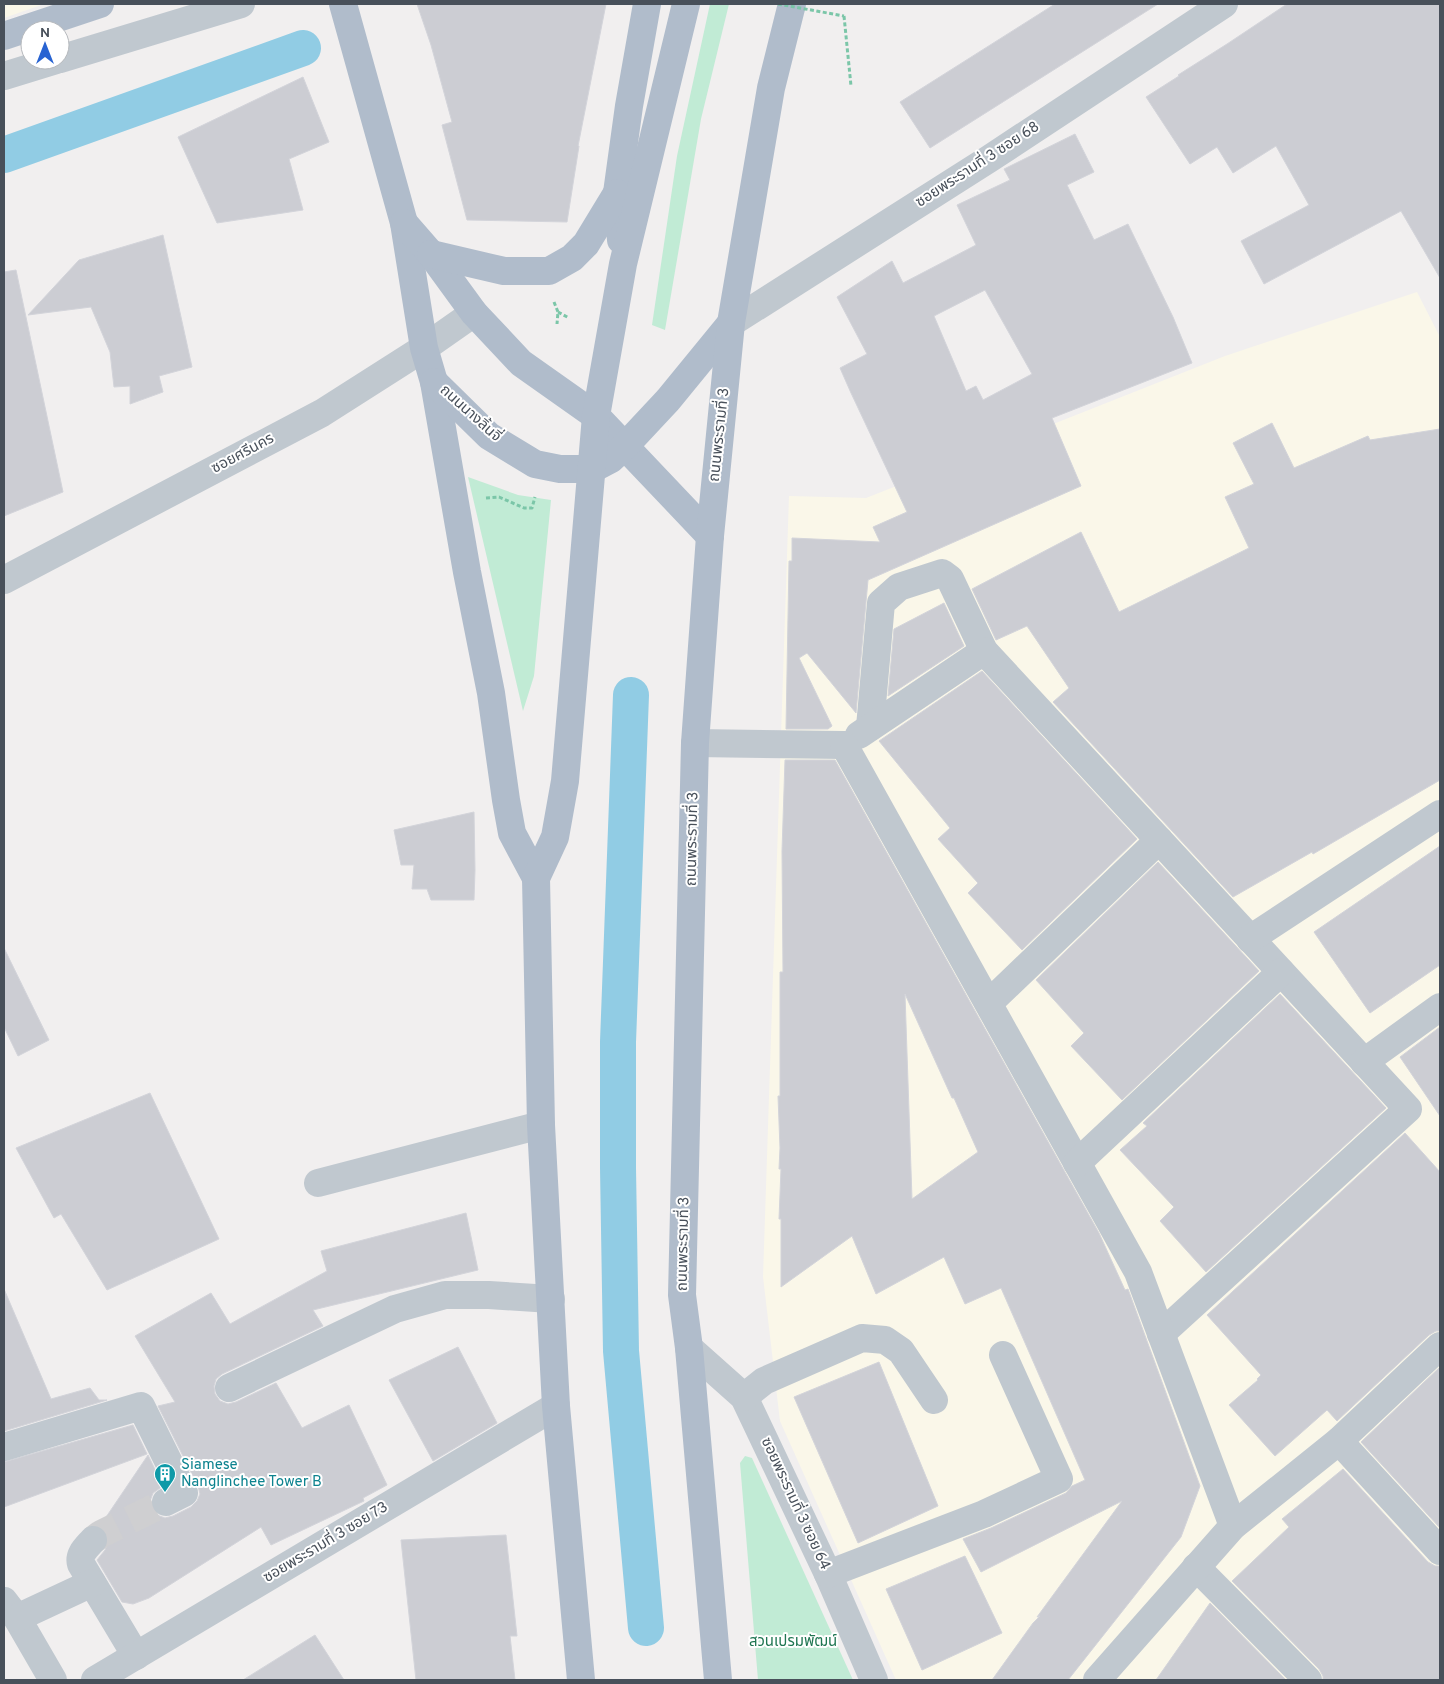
<svg xmlns="http://www.w3.org/2000/svg" width="1444" height="1684" viewBox="0 0 1444 1684" font-family="Overpass,'Noto Sans Thai',sans-serif">
  <style>
    .commercial { fill: #faf7e9 }
    .green { fill: #c1ebd5 }
    .lines { fill: none; stroke-linecap: round; stroke-linejoin: round }
    .canal { stroke: #91cce4; stroke-width: 36 }
    .building { fill: #cccdd3; stroke: #d3d4da; fill-rule: evenodd }
    .minor-tunnel { stroke: #cfcfd1; stroke-width: 28; stroke-dasharray: 28 14; stroke-linecap: butt }
    .path { stroke: #7bc6a8; stroke-width: 3; stroke-dasharray: 4 2.5; stroke-linecap: butt }
    .minor { stroke: #c0c8cf; stroke-width: 28 }
    .major { stroke: #b0bccb; stroke-width: 28 }
    .path-bridge { stroke: #7bc6a8; stroke-width: 3; stroke-dasharray: 4 2.5; stroke-linecap: butt }
    .labels { text-anchor: middle; dominant-baseline: central; stroke-width: 4; stroke-linejoin: round; paint-order: stroke }
    .street-label { font-size: 15px; fill: #48505a; stroke: #fff }
    .culture-label { font-size: 15px; fill: #0d838f; stroke: #fff; text-anchor: start }
    .park-label { font-size: 15px; fill: #1f7652; stroke: #fff }
  </style>
  <rect width="100%" height="100%" fill="#f1efef"/>
  <g class="commercial">
    <polygon points="4,4 44,4 4,18"/>
    <polygon points="1417,292 1440,337 1440,1680 896,1680 780,1421 763,1277 789,496 866,498 1225,356"/>
  </g>
  <g class="green">
    <polygon points="710,4 729,4 701,119 665,330 652,325 677,156"/>
    <polygon points="468,477 518,495 551,500 534,676 523,711"/>
    <polygon points="745,1456 752,1458 853,1680 758,1680 740,1463"/>
  </g>
  <g class="lines">
    <g class="canal">
      <polyline points="4,155 303,48"/>
      <polyline points="631,695 618,1042 618,1168 621,1351 646,1628"/>
    </g>
  </g>
  <g class="building">
    <polygon points="417,4 606,4 578,146 579,146 567,222 467,220 442,125 452,122 431,45"/>
    <polygon points="1055,4 1158,4 930,148 900,102"/>
    <polygon points="1287,4 1440,4 1440,278 1401,211 1264,284 1241,241 1309,205 1276,146 1233,173 1217,147 1190,164 1146,97 1179,76 1178,75 1227,44"/>
    <polygon points="303,77 329,142 289,159 303,210 217,223 178,137"/>
    <path d="M 1075,134 L 1094,172 L 1067,185 L 1094,240 L 1128,224 L 1173,317 L 1192,363 L 1052,418 L 1081,486 L 868,580 L 856,713 L 807,653 L 799,658 L 832,726 L 828,729 L 786,729 L 789,561 L 792,561 L 792,538 L 880,542 L 873,527 L 907,512 L 851,393 L 840,368 L 867,354 L 837,297 L 892,261 L 903,283 L 976,245 L 957,205 L 1010,180 L 1004,169 ZM 985,290 L 1032,374 L 983,400 L 976,386 L 966,391 L 934,316 Z"/>
    <polygon points="163,235 192,367 159,376 163,392 130,404 130,386 114,387 110,352 91,307 28,315 79,260"/>
    <polygon points="16,270 63,492 4,516 4,272"/>
    <polygon points="1272,423 1294,468 1368,436 1370,440 1440,429 1440,780 1313,854 1312,852 1233,897 1053,702 1069,688 1027,626 996,640 972,589 1081,532 1119,612 1249,548 1225,497 1254,484 1233,443"/>
    <polygon points="944,603 964,646 888,696 894,629"/>
    <polygon points="982,671 1137,839 1022,950 968,893 978,883 938,839 950,828 879,741"/>
    <path d="M 785,760 L 835,760 L 1099,1233 L 1125,1290 L 1128,1289 L 1200,1486 L 1181,1537 L 1068,1680 L 992,1680 L 1033,1623 L 1040,1616 L 1037,1617 L 1122,1501 L 981,1572 L 963,1539 L 991,1528 L 1066,1493 L 1072,1486 L 1085,1480 L 1001,1288 L 965,1304 L 944,1257 L 876,1294 L 852,1236 L 781,1287 L 781,1219 L 779,1219 L 781,1169 L 779,1169 L 780,1148 L 778,1096 L 780,1096 L 780,972 L 783,972 L 782,851 ZM 905,994 L 952,1098 L 954,1098 L 978,1152 L 912,1199 Z"/>
    <polygon points="474,812 475,870 474,900 431,900 427,889 412,889 414,865 401,865 394,830"/>
    <polygon points="1440,846 1440,965 1370,1013 1314,932"/>
    <polygon points="1158,862 1259,971 1122,1100 1071,1046 1084,1033 1036,980"/>
    <polygon points="4,948 49,1040 18,1056 4,1027"/>
    <polygon points="1280,994 1386,1108 1206,1272 1160,1221 1174,1207 1120,1150 1147,1126 1143,1123"/>
    <polygon points="1440,1027 1440,1116 1400,1057"/>
    <polygon points="150,1093 219,1239 107,1290 61,1214 54,1218 16,1148"/>
    <polygon points="1405,1133 1440,1172 1440,1331 1436,1331 1429,1335 1337,1421 1327,1410 1275,1456 1229,1405 1258,1380 1257,1379 1261,1375 1207,1315"/>
    <polygon points="466,1213 478,1270 313,1310 323,1326 222,1374 216,1379 214,1386 215,1394 220,1401 228,1404 236,1402 276,1383 302,1428 349,1405 387,1485 363,1498 364,1501 271,1545 261,1527 149,1598 133,1604 122,1602 97,1560 105,1550 108,1543 108,1535 104,1529 100,1526 148,1455 163,1486 153,1493 150,1501 152,1509 157,1515 165,1518 173,1516 191,1507 197,1501 200,1494 198,1486 158,1406 175,1402 135,1336 211,1293 230,1324 327,1271 321,1251"/>
    <polygon points="4,1289 51,1399 90,1388 99,1400 107,1400 4,1431"/>
    <polygon points="458,1347 497,1423 433,1461 389,1380"/>
    <polygon points="879,1362 938,1506 858,1543 794,1397"/>
    <polygon points="1440,1367 1440,1528 1361,1442"/>
    <polygon points="133,1425 147,1454 4,1507 4,1462"/>
    <polygon points="1343,1469 1428,1562 1435,1566 1440,1566 1440,1680 1323,1680 1323,1676 1319,1669 1232,1581 1289,1527 1282,1519"/>
    <polygon points="506,1535 517,1636 510,1636 515,1680 416,1680 401,1540"/>
    <polygon points="965,1556 1002,1633 922,1670 886,1589"/>
    <polygon points="1210,1603 1286,1680 1156,1680"/>
    <polygon points="315,1635 344,1680 243,1680"/>
  </g>
  <g class="lines">
    <polyline class="minor-tunnel" points="93,1540 101,1534 166,1502"/>
    <g class="path">
      <polyline points="844,16 851,86"/>
      <polyline points="554,302 558,312 557,324"/>
      <polyline points="558,312 569,318"/>
      <polyline points="486,498 499,497 524,508 532,508 535,497"/>
    </g>
    <g class="minor">
      <polyline points="60,59 241,4"/>
      <polyline points="4,76 56,60"/>
      <polyline points="731,323 989,159 1224,4"/>
      <polyline points="4,580 322,413 424,348 474,313"/>
      <polyline points="870,727 881,603 899,587 942,573 950,579 984,651 1408,1109 1161,1334"/>
      <polyline points="859,735 984,651"/>
      <polyline points="695,743 844,745"/>
      <polyline points="844,745 1138,1272 1233,1526"/>
      <polyline points="1250,939 1440,814"/>
      <polyline points="989,1003 1159,840"/>
      <polyline points="1364,1062 1440,1007"/>
      <polyline points="1077,1163 1281,972"/>
      <polyline points="318,1183 541,1125"/>
      <polyline points="689,1348 744,1397 828,1574 874,1680"/>
      <polyline points="229,1388 395,1309 445,1295 489,1295 551,1299"/>
      <polyline points="744,1397 764,1381 862,1338 885,1340 901,1351 934,1400"/>
      <polyline points="1339,1441 1440,1551"/>
      <polyline points="4,1447 141,1406 184,1493 166,1502"/>
      <path d="M 93,1540 C 87,1547 78,1554 81,1564 L 136,1656"/>
      <polyline points="1196,1567 1308,1680"/>
      <polyline points="828,1574 984,1514 1059,1479 1003,1355"/>
      <polyline points="4,1601 17,1618 53,1680"/>
      <polyline points="17,1618 92,1583"/>
      <polyline points="95,1680 556,1406"/>
      <polyline points="1097,1680 1233,1526 1339,1441 1440,1346"/>
    </g>
    <g class="major">
      <polyline points="343,4 404,223 424,348 434,382 467,572 491,693 506,800 512,833 536,878"/>
      <polyline points="4,36 100,4"/>
      <polyline points="404,223 431,254 474,313 521,363 596,416 710,536"/>
      <polyline points="621,240 617,193 629,106 647,4"/>
      <polyline points="431,254 504,271 549,271 572,258 586,244 617,193"/>
      <polyline points="434,382 489,436 535,464 560,469 592,469 611,459 625,446 668,400 731,323"/>
      <polyline points="581,1680 556,1406 541,1125 536,878 555,837 565,781 596,416 623,264 686,4"/>
      <polyline points="718,1680 689,1348 682,1295 695,743 710,536 731,323 771,88 792,4"/>
    </g>
    <polyline class="path-bridge" points="778,4 844,16"/>
  </g>
  <defs>
    <g id="building-pin" transform="scale(1.125)"><path d="M0 17L-7.5 6A9.5 9.5 0 1 1 7.5 6Z" fill="#0f9aa8" stroke="#fff"/><path d="M-4-6H4V6H1V3H-1V6H-4ZM-2.5-4.3h1.7v1.8h-1.7ZM.8-4.3h1.7v1.8H.8ZM-2.5-1h1.7V.8h-1.7ZM.8-1h1.7V.8H.8Z" fill="#fff"/></g>
  </defs>
  <g fill-rule="evenodd">
    <use href="#building-pin" x="165" y="1474"/>
  </g>
  <g class="labels">
    <g class="street-label">
      <text transform="translate(978 165) rotate(-33)">ซอยพระรามที่ 3 ซอย 68</text>
      <text transform="translate(470 414) rotate(42)">ถนนนางลิ้นจี่</text>
      <text transform="translate(720 435) rotate(-84)">ถนนพระรามที่ 3</text>
      <text transform="translate(243 454) rotate(-28)">ซอยศรีนคร</text>
      <text transform="translate(693 839) rotate(-89)">ถนนพระรามที่ 3</text>
      <text transform="translate(684 1244) rotate(-89)">ถนนพระรามที่ 3</text>
      <text transform="translate(795 1504) rotate(65)">ซอยพระรามที่ 3 ซอย 64</text>
      <text transform="translate(326 1543) rotate(-31)">ซอยพระรามที่ 3 ซอย 73</text>
    </g>
    <g class="culture-label">
      <text x="181" y="1465">Siamese<tspan x="181" dy="17">Nanglinchee Tower B</tspan></text>
    </g>
    <g class="park-label">
      <text x="793" y="1642">สวนเปรมพัฒน์</text>
    </g>
  </g>
  <rect width="1444" height="1684" fill="none" stroke="#48505a" stroke-width="10"/>
  <g transform="translate(45 45)"><circle r="24" fill="#ffffff" stroke="#b6b9bd"/>
  <path d="M0-4L9 19L0 12L-9 19Z" fill="#2863d2"/>
  <text y="-8" font-size="14" font-weight="bold" text-anchor="middle" fill="#48505a">N</text>
  </g>
</svg>
